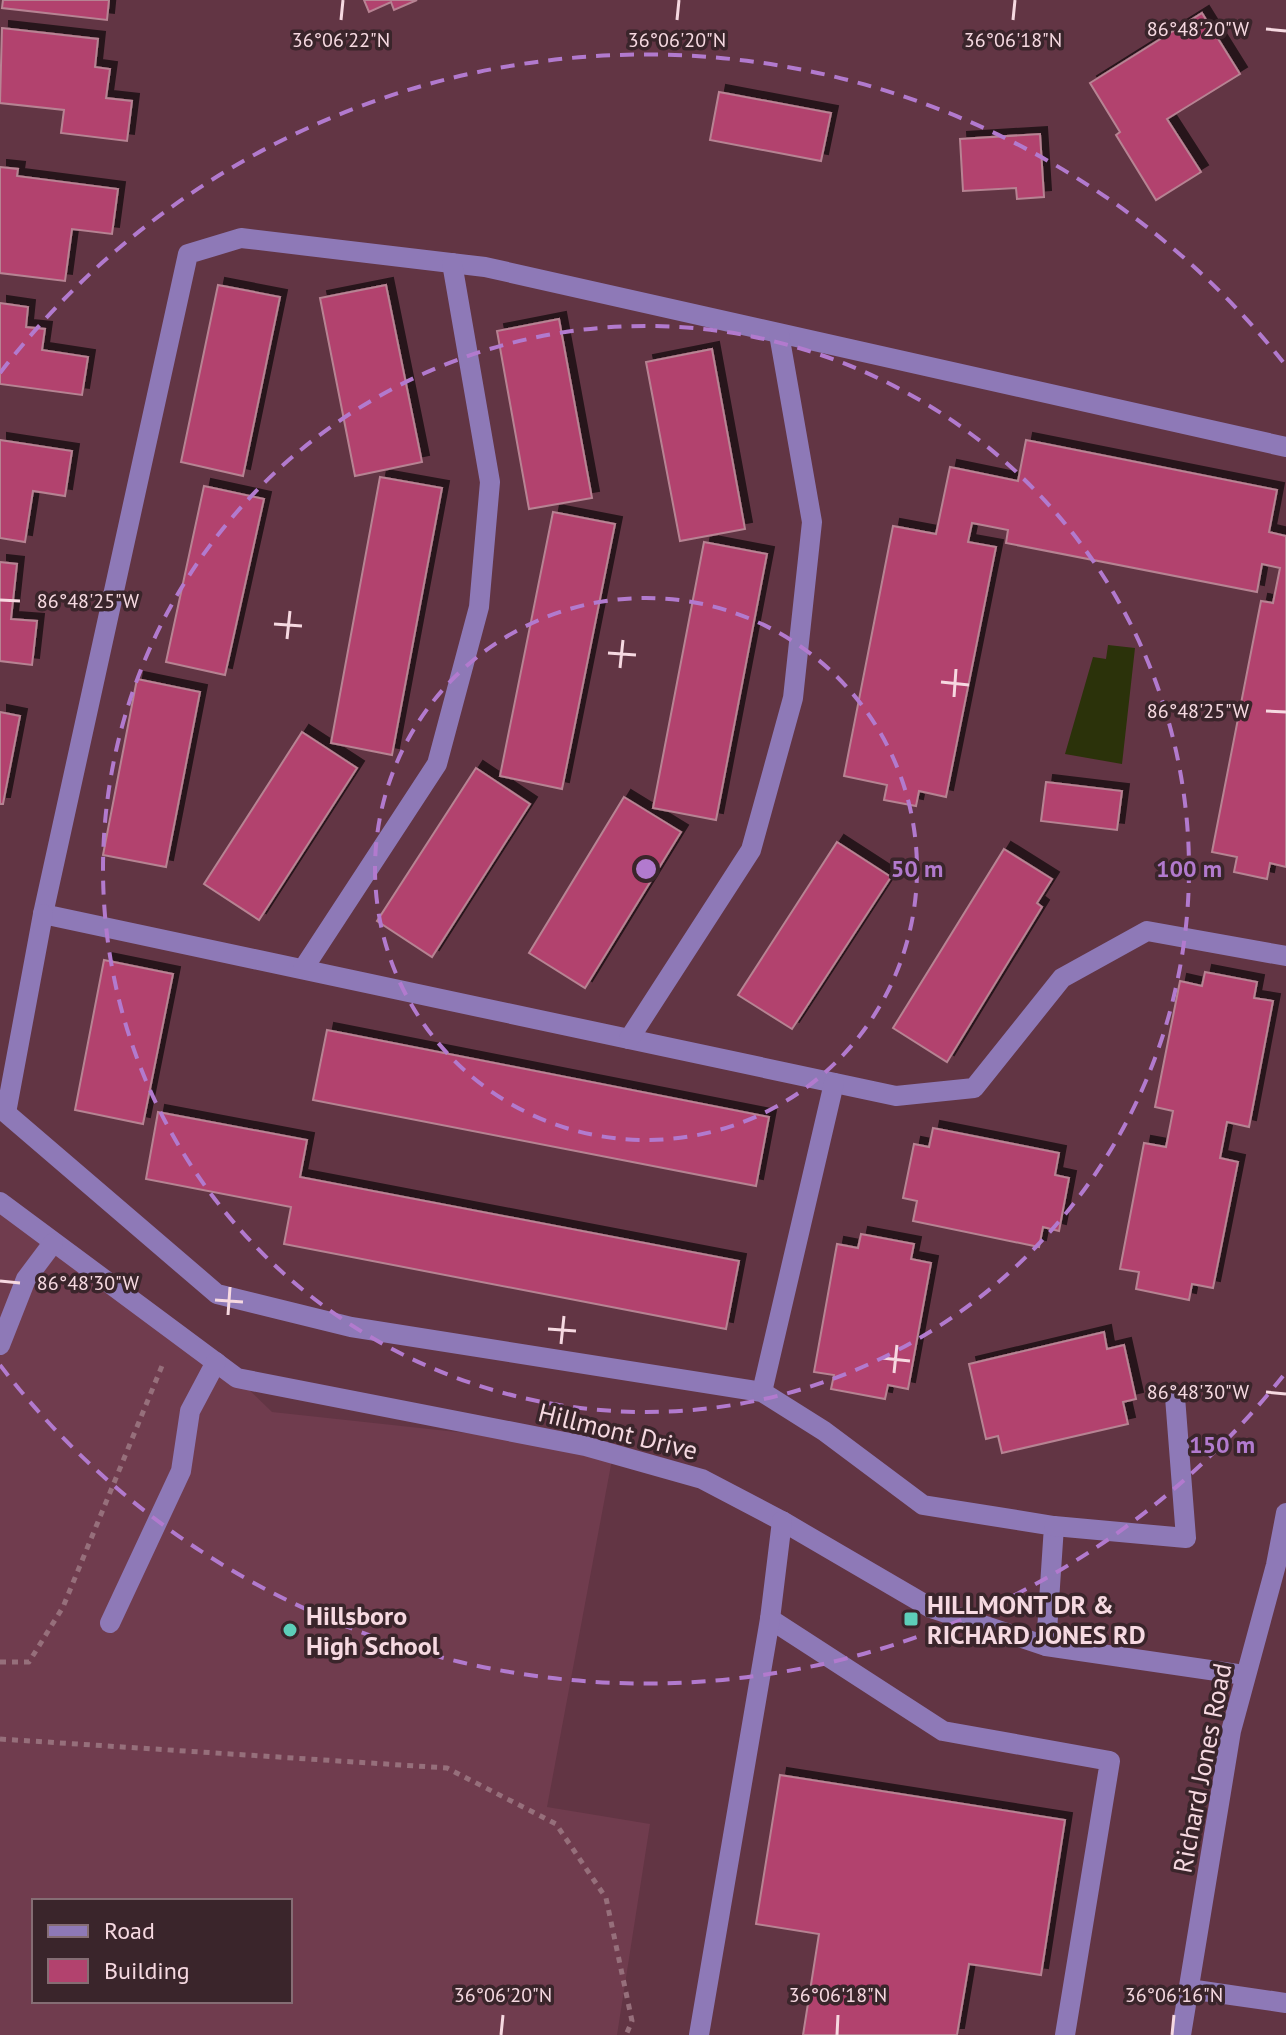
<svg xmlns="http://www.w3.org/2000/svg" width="1286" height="2035" viewBox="0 0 1286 2035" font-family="'PT Sans',sans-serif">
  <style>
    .built { fill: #703c4e; fill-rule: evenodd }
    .water { fill: #2b320a }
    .building { fill: #b2426e; stroke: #b78393; stroke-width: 2; filter: url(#shadow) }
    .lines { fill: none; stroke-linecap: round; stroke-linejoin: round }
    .path { stroke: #966f7b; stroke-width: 5; stroke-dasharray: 6 6; stroke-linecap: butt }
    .minor { stroke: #8e79b7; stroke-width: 20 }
    .ticks { fill: none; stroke: #f6d9e1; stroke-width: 3 }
    .ring { fill: none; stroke: #b27ace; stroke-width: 4; stroke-dasharray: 14 10 }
    .poi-dot { fill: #5dceb9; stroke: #3a252b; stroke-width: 3 }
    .labels { text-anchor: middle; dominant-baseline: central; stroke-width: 7; stroke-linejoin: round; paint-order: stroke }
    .street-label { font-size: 26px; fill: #f6d9e1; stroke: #3a252b }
    .poi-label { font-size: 26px; font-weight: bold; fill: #f6d9e1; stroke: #3a252b; text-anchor: start }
    .ticks-label { font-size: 20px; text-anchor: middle; fill: #f6d9e1; stroke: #3a252b; stroke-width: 7; stroke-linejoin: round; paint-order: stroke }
    .centre { fill: #b27ace; stroke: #3a252b; stroke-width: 4 }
    .ring-label { font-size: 24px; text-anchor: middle; font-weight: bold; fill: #b27ace; stroke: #3a252b; stroke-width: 7; stroke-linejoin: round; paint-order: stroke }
  </style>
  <defs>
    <filter id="shadow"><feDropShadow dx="7" dy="-7" stdDeviation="0" flood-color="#0009"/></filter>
  </defs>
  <rect width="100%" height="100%" fill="#623544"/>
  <path class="built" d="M 0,1202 L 237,1378 L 272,1412 L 585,1446 L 613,1454 L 547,1807 L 650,1824 L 617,2035 L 0,2035 ZM 34,1901 L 290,1901 L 290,2001 L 34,2001 Z"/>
  <polygon class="water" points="1108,645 1135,648 1122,764 1065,754 1093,657 1106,659"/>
  <g class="building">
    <polygon points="3,0 109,0 107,20 2,8"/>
    <polygon points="364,0 417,0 394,10 391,2 369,12"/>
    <polygon points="1202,13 1240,74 1167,119 1201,172 1156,200 1116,135 1120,132 1090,83"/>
    <polygon points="2,28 98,39 95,67 110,69 106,98 132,101 127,141 61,133 64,110 0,103"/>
    <polygon points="719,92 831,113 821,161 710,140"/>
    <polygon points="1040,134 1044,197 1017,199 1016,188 963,191 960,139"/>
    <polygon points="0,167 18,169 17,176 118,189 112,234 72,229 65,281 0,273"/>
    <polygon points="218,285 280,297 243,476 181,462"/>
    <polygon points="386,285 422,462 355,476 320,298"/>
    <polygon points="0,303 28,307 26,327 45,329 42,350 88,357 82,395 0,384"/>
    <polygon points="559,319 592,498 529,509 497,331"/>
    <polygon points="712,349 745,529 680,541 646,362"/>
    <polygon points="0,440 72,451 65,496 33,491 25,542 0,538"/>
    <polygon points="1026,440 1277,490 1269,532 1286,536 1286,867 1270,863 1267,879 1234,872 1237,857 1212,852 1261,601 1273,603 1280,568 1262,564 1257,592 1006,543 1008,530 972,523 968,542 996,547 946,797 919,791 916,806 884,800 887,785 844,776 893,526 936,534 950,467 1018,481"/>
    <polygon points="380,477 442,488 392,755 331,743"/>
    <polygon points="204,486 264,499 225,675 166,662"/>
    <polygon points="553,512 615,524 562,789 500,776"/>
    <polygon points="704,542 767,554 716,820 653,808"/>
    <polygon points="0,562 17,564 11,619 37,621 32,665 0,661"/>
    <polygon points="137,679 200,692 166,867 103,855"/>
    <polygon points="0,712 20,716 3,804 0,804"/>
    <polygon points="302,732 357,768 259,920 204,884"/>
    <polygon points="476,768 530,804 432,957 377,921"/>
    <polygon points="1046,782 1122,791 1117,830 1041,821"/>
    <polygon points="624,797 681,832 585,988 529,953"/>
    <polygon points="837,842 891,877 792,1029 738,995"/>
    <polygon points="1004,849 1052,879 1037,903 1042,907 947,1062 893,1028"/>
    <polygon points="104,960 173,974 143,1124 75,1110"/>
    <polygon points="1205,972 1257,982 1254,998 1273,1001 1249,1127 1227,1122 1220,1158 1238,1162 1213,1288 1192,1284 1189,1300 1136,1289 1139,1272 1120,1269 1144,1143 1166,1147 1173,1111 1155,1107 1180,981 1202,986"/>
    <polygon points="327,1030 769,1117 756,1186 313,1100"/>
    <polygon points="158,1112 307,1140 300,1177 739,1261 726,1329 284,1244 291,1207 146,1179"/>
    <polygon points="933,1128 1059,1153 1055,1175 1069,1178 1059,1231 1043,1227 1039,1247 913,1221 917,1201 903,1198 914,1144 929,1147"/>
    <polygon points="861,1234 914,1244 911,1259 931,1263 908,1389 888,1385 885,1399 831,1389 834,1375 814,1372 837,1244 858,1248"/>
    <polygon points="1104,1332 1107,1349 1124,1345 1136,1399 1123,1402 1128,1424 1002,1453 998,1436 986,1439 969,1364"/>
    <polygon points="780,1775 1065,1820 1041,1975 969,1964 957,2035 803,2035 819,1934 756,1924"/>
  </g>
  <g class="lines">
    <g class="path">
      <polyline points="0,1662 29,1662 63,1607 164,1361"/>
      <polyline points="0,1739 447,1768 556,1824 606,1898 632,2021 626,2035"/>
    </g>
    <g class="minor">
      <polyline points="1286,447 485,267 241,238 188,254 43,914 896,1096 974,1088 1062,978 1147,931 1286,956"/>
      <polyline points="43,914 6,1113 217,1294 351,1327 762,1392 824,1431 923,1505 1054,1526 1046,1646"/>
      <polyline points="303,969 437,764 479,607 490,482 452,263"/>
      <polyline points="629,1039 751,850 793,698 812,522 779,334"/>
      <polyline points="0,1202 237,1378 585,1446 702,1479 782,1521 931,1608 1046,1646 1244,1675"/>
      <polyline points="0,1345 26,1279 53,1243"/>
      <polyline points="762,1392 834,1083"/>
      <polyline points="1054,1526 1186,1538 1175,1397"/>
      <polyline points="770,1619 943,1731 1110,1761 1065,2035"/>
      <polyline points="110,1623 181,1471 190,1411 216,1362"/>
      <polyline points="1189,1989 1286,2003"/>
      <polyline points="699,2035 770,1619 782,1521"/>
      <polyline points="1181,2035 1231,1731 1276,1565 1286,1513"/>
    </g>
  </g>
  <path class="ticks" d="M 341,20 L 343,0M 677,20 L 679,0M 1013,20 L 1015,0M 1266,29 L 1286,31M 0,600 L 20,601M 274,624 L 302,626M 287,639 L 290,611M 608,653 L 636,655M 620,668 L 623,640M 941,682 L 969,685M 954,697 L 956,669M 1266,711 L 1286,712M 0,1281 L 20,1283M 215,1300 L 243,1302M 228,1315 L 230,1287M 548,1329 L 576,1331M 561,1344 L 564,1316M 882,1358 L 910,1361M 894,1373 L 897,1345M 1266,1392 L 1286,1394M 501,2035 L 503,2015M 837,2035 L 838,2015M 1172,2035 L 1174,2015"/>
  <g class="ring">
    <circle cx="646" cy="869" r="271"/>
    <circle cx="646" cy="869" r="543"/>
    <path d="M1283 1376A814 814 0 0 1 0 1365M0 373A814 814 0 0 1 1283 362"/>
  </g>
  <g class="poi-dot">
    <rect x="903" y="1611" width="16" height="16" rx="4"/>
    <circle cx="290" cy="1630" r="8"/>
  </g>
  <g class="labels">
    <g class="street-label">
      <text transform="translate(618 1431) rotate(14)">Hillmont Drive</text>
      <text transform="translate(1202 1768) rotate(-79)">Richard Jones Road</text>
    </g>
    <g class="poi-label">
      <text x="927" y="1604">HILLMONT DR &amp;<tspan x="927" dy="30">RICHARD JONES RD</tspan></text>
      <text x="306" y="1615">Hillsboro<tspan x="306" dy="30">High School</tspan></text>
    </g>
  </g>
  <g class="ticks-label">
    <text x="1198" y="36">86°48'20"W</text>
    <text x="341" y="47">36°06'22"N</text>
    <text x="677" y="47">36°06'20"N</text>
    <text x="1013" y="47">36°06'18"N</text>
    <text x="88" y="608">86°48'25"W</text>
    <text x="1198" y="718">86°48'25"W</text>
    <text x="88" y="1290">86°48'30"W</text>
    <text x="1198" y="1399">86°48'30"W</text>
    <text x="503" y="2002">36°06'20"N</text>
    <text x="838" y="2002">36°06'18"N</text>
    <text x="1174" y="2002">36°06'16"N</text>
  </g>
  <circle cx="646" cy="869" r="12" class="centre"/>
  <g class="ring-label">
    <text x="917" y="877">50 m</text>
    <text x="1189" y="877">100 m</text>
    <text x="1222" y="1453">150 m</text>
  </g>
  <rect x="32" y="1899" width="260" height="104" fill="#3a252b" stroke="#856d74" stroke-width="2"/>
  <rect x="48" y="1925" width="40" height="12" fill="#8e79b7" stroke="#856d74" stroke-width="2"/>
  <text x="104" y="1939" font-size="24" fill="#f6d9e1">Road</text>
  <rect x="48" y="1959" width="40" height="24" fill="#b2426e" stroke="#856d74" stroke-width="2"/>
  <text x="104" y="1979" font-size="24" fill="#f6d9e1">Building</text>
</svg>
